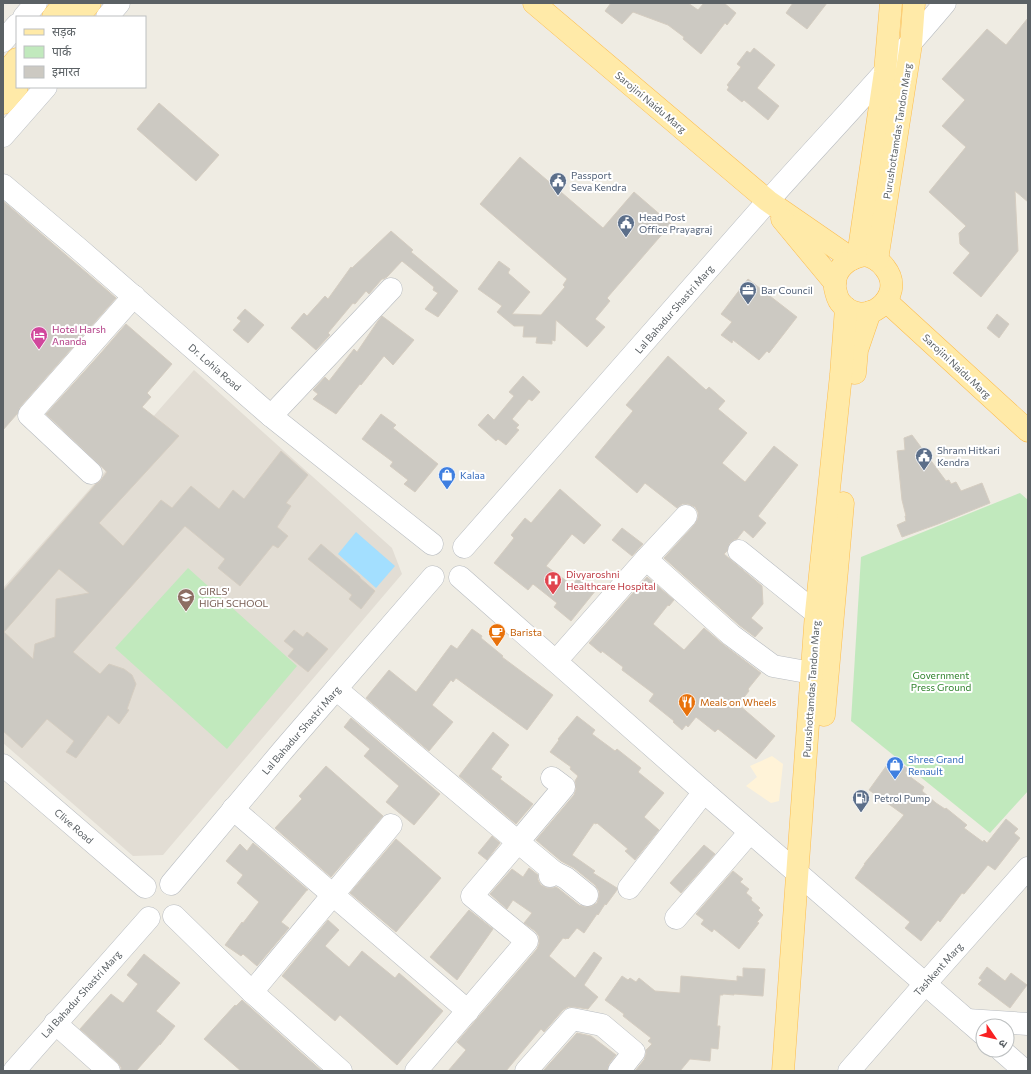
<svg xmlns="http://www.w3.org/2000/svg" width="1031" height="1074" viewBox="0 0 1031 1074" font-family="Commissioner,'Noto Sans Devanagari',sans-serif">
  <style>
    .commercial { fill: #fff3d8 }
    .education { fill: #e2ddd4 }
    .green { fill: #c1e9bd }
    .water { fill: #a3dfff }
    .building { fill: #ccc9c2; stroke: #d5cdc1; fill-rule: evenodd }
    .lines { fill: none; stroke-linecap: round; stroke-linejoin: round }
    .minor-casing { stroke: #b8bcc1; stroke-width: 23 }
    .major-casing { stroke: #fdbd4e; stroke-width: 23 }
    .minor { stroke: #fff; stroke-width: 22 }
    .major { stroke: #ffeaa8; stroke-width: 22 }
    .labels { text-anchor: middle; dominant-baseline: central; stroke-width: 4; stroke-linejoin: round; paint-order: stroke }
    .street-label { font-size: 10px; fill: #5b6165; stroke: #fff }
    .service-label { font-size: 10px; fill: #4e5e75; stroke: #fff; text-anchor: start }
    .hotel-label { font-size: 10px; fill: #b23c85; stroke: #fff; text-anchor: start }
    .shop-label { font-size: 10px; fill: #366cbe; stroke: #fff; text-anchor: start }
    .health-label { font-size: 10px; fill: #be3a42; stroke: #fff; text-anchor: start }
    .education-label { font-size: 10px; fill: #785e54; stroke: #fff; text-anchor: start }
    .food-label { font-size: 10px; fill: #c56008; stroke: #fff; text-anchor: start }
    .park-label { font-size: 10px; fill: #30832d; stroke: #fff }
  </style>
  <rect width="100%" height="100%" fill="#efece3"/>
  <polygon class="commercial" points="772,756 783,764 779,801 771,803 746,786 757,777 750,766"/>
  <polygon class="education" points="194,370 392,548 402,574 163,855 133,856 3,743 3,588"/>
  <g class="green">
    <polygon points="1020,493 1028,500 1028,791 990,833 851,721 861,557"/>
    <polygon points="188,568 297,666 227,749 115,648"/>
  </g>
  <polygon class="water" points="356,532 395,566 376,588 338,554"/>
  <g class="building">
    <polygon points="611,3 688,3 698,10 704,3 724,3 736,13 727,25 725,23 701,54 683,39 684,37 668,25 633,12 622,24 605,11"/>
    <polygon points="793,3 827,3 807,29 786,13"/>
    <polygon points="1028,18 1028,202 1015,191 1018,251 981,297 953,273 970,253 960,244 959,233 966,226 929,192 966,147 942,126 965,100 942,79 987,29 1006,45"/>
    <polygon points="754,48 775,65 757,88 779,106 768,120 744,100 742,102 727,90 729,87 727,85 741,67 737,64 747,51 750,53"/>
    <polygon points="159,103 219,155 196,181 137,129"/>
    <polygon points="520,157 603,228 634,192 671,224 607,298 610,301 595,319 605,327 587,347 556,320 555,341 552,340 552,344 536,343 537,337 523,337 524,326 514,326 497,312 502,306 478,289 499,261 510,269 508,273 530,292 512,314 541,315 565,287 563,285 567,279 480,204"/>
    <polygon points="3,201 116,298 20,407 17,414 3,430"/>
    <polygon points="391,231 413,250 411,252 458,291 438,317 425,309 438,293 433,290 434,287 402,261 387,277 384,279 382,279 369,294 366,291 355,304 353,303 328,333 330,335 316,350 291,328 304,313 307,316 325,296 328,299 351,267 352,268"/>
    <polygon points="748,279 797,317 769,353 767,351 759,360 733,340 732,343 721,335 732,322 721,314"/>
    <polygon points="245,309 264,325 248,343 233,330 241,321 237,318"/>
    <polygon points="997,314 1009,324 999,338 987,328"/>
    <polygon points="382,316 414,340 393,365 384,356 361,385 360,384 336,414 313,399 318,394 313,390 325,377 329,381 354,349 357,352 378,321"/>
    <path d="M 126,324 L 172,364 L 147,393 L 151,397 L 142,407 L 179,436 L 99,523 L 123,546 L 161,500 L 172,508 L 191,486 L 219,509 L 233,490 L 244,499 L 281,451 L 308,475 L 286,503 L 291,506 L 277,527 L 288,536 L 278,548 L 273,545 L 240,586 L 218,568 L 225,559 L 185,526 L 73,652 L 100,674 L 109,664 L 124,669 L 132,675 L 136,684 L 127,709 L 129,710 L 119,724 L 108,715 L 76,758 L 66,752 L 74,741 L 47,719 L 22,748 L 3,731 L 3,591 L 96,484 L 100,481 L 107,472 L 46,414 L 101,353 ZM 59,569 L 89,593 L 56,599 L 55,637 L 35,644 L 33,659 L 4,632 Z"/>
    <polygon points="668,356 706,390 709,387 725,401 718,409 747,433 722,463 745,482 774,446 798,465 758,516 766,523 753,538 744,530 737,539 734,540 730,543 727,551 724,554 762,586 763,604 751,618 763,628 755,637 739,625 664,558 695,524 698,518 698,512 695,507 688,504 682,504 677,508 645,483 637,493 595,457 633,411 626,405"/>
    <polygon points="523,376 540,392 532,401 529,399 512,419 519,425 516,428 519,430 506,445 498,439 496,441 478,425 488,414 494,420 514,396 509,392"/>
    <polygon points="381,414 396,425 393,428 438,464 415,492 404,484 408,480 390,466 393,462 362,439"/>
    <polygon points="912,435 946,481 949,480 951,484 956,482 961,491 982,483 990,503 938,524 902,537 897,525 906,521 905,516 906,516 902,500 897,451 905,450 904,438"/>
    <polygon points="560,489 601,525 584,544 572,534 546,566 572,585 579,577 596,590 571,621 554,607 557,603 533,584 528,590 494,563 514,538 511,535 525,518 531,523"/>
    <polygon points="622,528 643,544 632,556 612,540"/>
    <polygon points="321,544 360,577 360,578 375,591 361,609 349,599 352,595 308,559"/>
    <polygon points="647,577 674,600 669,606 668,605 653,624 684,650 704,628 724,645 761,673 748,689 749,691 741,701 742,702 739,705 775,736 756,759 718,729 715,732 696,717 688,727 686,725 682,730 673,722 674,721 649,701 654,694 622,670 623,667 602,651 601,653 589,643"/>
    <polygon points="472,629 482,636 481,638 503,656 502,657 553,695 527,730 456,678 453,682 451,680 432,705 453,722 429,751 366,698 389,670 416,692 451,645 457,649"/>
    <polygon points="294,630 303,637 307,632 328,649 308,672 288,656 294,649 284,641"/>
    <polygon points="577,716 595,730 592,734 615,751 617,749 641,768 638,772 664,793 644,817 659,830 635,860 625,851 628,849 597,823 596,824 594,823 572,855 595,871 593,873 617,888 617,890 606,905 605,904 598,915 597,914 584,933 577,928 568,939 567,938 566,939 563,938 549,956 575,978 594,952 602,958 584,985 598,997 588,1009 574,1007 568,1007 563,1010 544,1032 541,1029 506,1071 448,1071 466,1050 457,1042 537,949 539,944 539,936 535,931 524,923 532,913 513,900 507,909 490,894 512,869 523,877 529,868 538,875 538,880 541,885 547,888 553,888 556,887 559,889 579,905 585,907 592,906 597,903 599,897 599,891 595,885 574,868 561,861 536,840 574,795 576,789 575,781 578,776 570,769 571,767 550,752 559,740 558,739"/>
    <polygon points="351,718 440,794 414,825 386,802 399,786 364,756 370,749 344,727"/>
    <polygon points="493,732 509,745 491,769 502,777 500,779 533,804 516,824 459,776"/>
    <polygon points="892,758 908,769 905,773 924,787 922,791 936,803 945,809 946,808 967,825 964,828 983,842 984,840 987,843 1006,819 1018,829 1014,833 1020,838 995,870 988,865 964,894 962,893 940,922 938,920 921,941 905,928 910,922 855,878 865,864 864,864 904,815 869,790"/>
    <polygon points="326,766 383,816 331,877 275,828 302,799 299,796"/>
    <polygon points="492,836 500,843 487,860 478,853"/>
    <polygon points="396,839 441,878 396,932 350,893"/>
    <polygon points="253,843 308,890 307,890 281,922 289,928 257,966 243,954 241,956 225,945 242,922 243,923 259,902 237,883 243,875 226,861 240,844 247,851"/>
    <polygon points="704,845 715,854 681,893 670,883"/>
    <polygon points="733,871 743,879 740,882 749,889 746,893 752,898 751,900 760,908 758,910 763,915 757,922 759,923 739,949 714,929 712,932 701,924 704,920 696,914"/>
    <polygon points="469,910 493,929 457,980 430,957"/>
    <polygon points="328,920 339,930 325,946 349,967 362,951 395,978 399,973 443,1011 397,1065 340,1015 335,1021 282,976"/>
    <polygon points="144,954 180,983 156,1011 175,1026 160,1045 160,1044 136,1071 121,1071 121,1067 117,1062 80,1029 111,994 123,1003 138,984 127,975"/>
    <polygon points="987,967 1005,981 1011,973 1027,985 1010,1008 978,984 982,980 979,978"/>
    <polygon points="743,968 765,969 763,996 734,994 734,995 723,994 723,995 720,995 717,1026 720,1026 718,1049 711,1048 710,1061 690,1059 680,1071 635,1071 644,1060 646,1054 646,1050 652,1044 648,1041 651,1038 623,1016 624,1014 605,1000 622,976 628,980 630,978 636,982 639,978 655,991 680,993 681,976 737,981 737,976 743,977"/>
    <polygon points="242,1000 299,1051 322,1071 241,1071 204,1039 235,1005 236,1006"/>
    <polygon points="577,1033 591,1036 616,1055 609,1064 607,1071 543,1071"/>
  </g>
  <g class="lines">
    <g class="minor-casing">
      <g id="minor">
        <polyline points="24,17 36,3"/>
        <polyline points="107,17 119,3"/>
        <polyline points="3,41 17,25"/>
        <polyline points="3,136 46,87"/>
        <polyline points="3,185 79,249 271,416 432,544"/>
        <polyline points="271,416 391,289"/>
        <polyline points="91,473 29,415 134,296"/>
        <path d="M 464,547 C 566,432 666,316 768,201 C 827,135 888,71 945,3"/>
        <polyline points="739,551 816,613"/>
        <polyline points="646,559 731,635 773,666 812,673"/>
        <polyline points="460,577 704,792 983,1034"/>
        <polyline points="556,661 646,559 686,516"/>
        <polyline points="336,689 518,842 472,896 527,941 416,1071"/>
        <polyline points="3,765 145,887"/>
        <polyline points="233,809 468,1011"/>
        <polyline points="554,872 566,878 587,895"/>
        <polyline points="550,876 554,872 518,842 564,787 552,778"/>
        <polyline points="171,884 284,749 433,577"/>
        <polyline points="629,888 704,792"/>
        <polyline points="174,916 252,992 341,1071"/>
        <polyline points="676,918 750,832"/>
        <polyline points="252,992 391,825"/>
        <polyline points="967,1020 1028,1024"/>
        <polyline points="55,1023 109,1071"/>
        <polyline points="1001,1050 1025,1071"/>
        <polyline points="14,1071 149,918"/>
        <polyline points="526,1071 572,1019 602,1025 634,1052 619,1071"/>
        <polyline points="849,1071 925,984 1028,868"/>
      </g>
    </g>
    <g class="major-casing">
      <g id="major">
        <polyline points="534,3 768,201 852,259"/>
        <polyline points="53,17 65,3"/>
        <polyline points="78,17 90,3"/>
        <polyline points="3,76 17,59"/>
        <polyline points="3,103 17,87"/>
        <polyline points="782,219 835,283"/>
        <path d="M 865,255 C 874,257 880,261 885,268 C 908,297 863,332 840,302 C 837,298 836,293 835,288 C 833,269 848,258 865,255 Z"/>
        <polyline points="858,256 885,72 891,3"/>
        <polyline points="877,260 911,44 914,3"/>
        <polyline points="886,301 1028,431"/>
        <polyline points="855,373 857,350 870,312"/>
        <polyline points="824,715 843,503"/>
        <polyline points="783,1071 816,613 841,375 846,308"/>
      </g>
    </g>
    <use href="#minor" class="minor"/>
    <use href="#major" class="major"/>
  </g>
  <defs>
    <g id="civic-pin" transform="scale(0.9)"><path d="M0 17L-7.5 6A9.5 9.5 0 1 1 7.5 6Z" fill="#5c6f8a" stroke="#fff"/><path d="M-.6-6.5H3V-4.5H.6V-3L4-1V1h2V6H-6V1h2V-1L-.6-3ZM-1.2 2.5V6h2.4V2.5Z" fill="#fff"/></g>
    <g id="office-pin" transform="scale(0.9)"><path d="M0 17L-7.5 6A9.5 9.5 0 1 1 7.5 6Z" fill="#5c6f8a" stroke="#fff"/><path d="M-6-3h4V-5.5h4V-3h4V5H-6ZM-1-4.5V-3h2v-1.5ZM-6 0V1H6V0Z" fill="#fff"/></g>
    <g id="hotel-pin" transform="scale(0.9)"><path d="M0 17L-7.5 6A9.5 9.5 0 1 1 7.5 6Z" fill="#d1479c" stroke="#fff"/><path d="M-6-4.5h1.5V1H6V5H4.5V3h-9V5H-6ZM-4 0a1.8 1.8 0 1 1 3.6 0ZM.5 0V-2.5h3Q6-2.5 6 0Z" fill="#fff"/></g>
    <g id="shop-pin" transform="scale(0.9)"><path d="M0 17L-7.5 6A9.5 9.5 0 1 1 7.5 6Z" fill="#3f7fe0" stroke="#fff"/><path d="M-5-2.5h2.3a2.7 3.5 0 0 1 5.4 0H5L5.5 6h-11ZM-1.5-2.5h3a1.5 2.3 0 0 0-3 0Z" fill="#fff"/></g>
    <g id="hospital-pin" transform="scale(0.9)"><path d="M0 17L-7.5 6A9.5 9.5 0 1 1 7.5 6Z" fill="#e0444e" stroke="#fff"/><path d="M-5-5h3v3.5h4V-5h3V5h-3V1.5h-4V5h-3Z" fill="#fff"/></g>
    <g id="school-pin" transform="scale(0.9)"><path d="M0 17L-7.5 6A9.5 9.5 0 1 1 7.5 6Z" fill="#8d6e63" stroke="#fff"/><path d="M0-5L7-2L0 1L-7-2ZM-4 1L0 2.5L4 1V4Q0 6-4 4Z" fill="#fff"/></g>
    <g id="cafe-pin" transform="scale(0.9)"><path d="M0 17L-7.5 6A9.5 9.5 0 1 1 7.5 6Z" fill="#e8710a" stroke="#fff"/><path d="M-5.5-4.5H6V0H3Q3 3.5 0 3.5H-2.5Q-5.5 3.5-5.5 0ZM3-3.2v2h1.7v-2ZM-6 4.5H4V6H-6Z" fill="#fff"/></g>
    <g id="restaurant-pin" transform="scale(0.9)"><path d="M0 17L-7.5 6A9.5 9.5 0 1 1 7.5 6Z" fill="#e8710a" stroke="#fff"/><path d="M-5-6h1v4h1v-4h1v4h1v-4h1v5L-1.5 .5V6h-2V.5L-5-1ZM5-6V6H3V1.5H1.5Q1.5-4 5-6Z" fill="#fff"/></g>
    <g id="fuel-pin" transform="scale(0.9)"><path d="M0 17L-7.5 6A9.5 9.5 0 1 1 7.5 6Z" fill="#5c6f8a" stroke="#fff"/><path d="M-5.5-6h7V0h2V4h1.3V-2.5L3-4.5l.8-.8L6-3V5H2.5V1h-1V6h-7ZM-4.2-4.7v3.2H.2V-4.7Z" fill="#fff"/></g>
  </defs>
  <g fill-rule="evenodd">
    <use href="#civic-pin" x="558" y="181"/>
    <use href="#civic-pin" x="626" y="223"/>
    <use href="#office-pin" x="748" y="290"/>
    <use href="#hotel-pin" x="39" y="335"/>
    <use href="#civic-pin" x="924" y="456"/>
    <use href="#shop-pin" x="447" y="475"/>
    <use href="#hospital-pin" x="553" y="580"/>
    <use href="#school-pin" x="186" y="597"/>
    <use href="#cafe-pin" x="497" y="632"/>
    <use href="#restaurant-pin" x="687" y="702"/>
    <use href="#shop-pin" x="895" y="765"/>
    <use href="#fuel-pin" x="861" y="798"/>
  </g>
  <g class="labels">
    <g class="street-label">
      <text transform="translate(651 102) rotate(40)">Sarojini Naidu Marg</text>
      <text transform="translate(897 131) rotate(-81)">Purushottamdas Tandon Marg</text>
      <text transform="translate(674 309) rotate(-49)">Lal Bahadur Shastri Marg</text>
      <text transform="translate(957 366) rotate(43)">Sarojini Naidu Marg</text>
      <text transform="translate(215 367) rotate(41)">Dr. Lohia Road</text>
      <text transform="translate(811 689) rotate(-86)">Purushottamdas Tandon Marg</text>
      <text transform="translate(301 730) rotate(-49)">Lal Bahadur Shastri Marg</text>
      <text transform="translate(74 826) rotate(41)">Clive Road</text>
      <text transform="translate(938 969) rotate(-48)">Tashkent Marg</text>
      <text transform="translate(81 994) rotate(-48)">Lal Bahadur Shastri Marg</text>
    </g>
    <g class="service-label">
      <text x="571" y="175">Passport<tspan x="571" dy="12">Seva Kendra</tspan></text>
      <text x="639" y="217">Head Post<tspan x="639" dy="12">Office Prayagraj</tspan></text>
      <text x="761" y="290">Bar Council</text>
      <text x="937" y="450">Shram Hitkari<tspan x="937" dy="12">Kendra</tspan></text>
      <text x="874" y="798">Petrol Pump</text>
    </g>
    <g class="hotel-label">
      <text x="52" y="329">Hotel Harsh<tspan x="52" dy="12">Ananda</tspan></text>
    </g>
    <g class="shop-label">
      <text x="460" y="475">Kalaa</text>
      <text x="908" y="759">Shree Grand<tspan x="908" dy="12">Renault</tspan></text>
    </g>
    <g class="health-label">
      <text x="566" y="574">Divyaroshni<tspan x="566" dy="12">Healthcare Hospital</tspan></text>
    </g>
    <g class="education-label">
      <text x="199" y="591">GIRLS'<tspan x="199" dy="12">HIGH SCHOOL</tspan></text>
    </g>
    <g class="food-label">
      <text x="510" y="632">Barista</text>
      <text x="700" y="702">Meals on Wheels</text>
    </g>
    <g class="park-label">
      <text x="941" y="675">Government<tspan x="941" dy="12">Press Ground</tspan></text>
    </g>
  </g>
  <rect width="1031" height="1074" fill="none" stroke="#5b6165" stroke-width="8"/>
  <rect x="16" y="16" width="130" height="72" fill="#ffffff" stroke="#bdc0c1"/>
  <rect x="24" y="29" width="20" height="6" fill="#ffeaa8" stroke="#bdc0c1"/>
  <text x="52" y="36" font-size="12" fill="#5b6165">सड़क</text>
  <rect x="24" y="46" width="20" height="12" fill="#c1e9bd" stroke="#bdc0c1"/>
  <text x="52" y="56" font-size="12" fill="#5b6165">पार्क</text>
  <rect x="24" y="66" width="20" height="12" fill="#ccc9c2" stroke="#bdc0c1"/>
  <text x="52" y="76" font-size="12" fill="#5b6165">इमारत</text>
  <g transform="translate(995 1038) rotate(124)"><circle r="19" fill="#ffffff" stroke="#bdc0c1"/>
  <path d="M0-3L7 15L0 10L-7 15Z" fill="#f82122"/>
  <text y="-6" font-size="11" font-weight="bold" text-anchor="middle" fill="#5b6165">उ</text>
  </g>
</svg>
